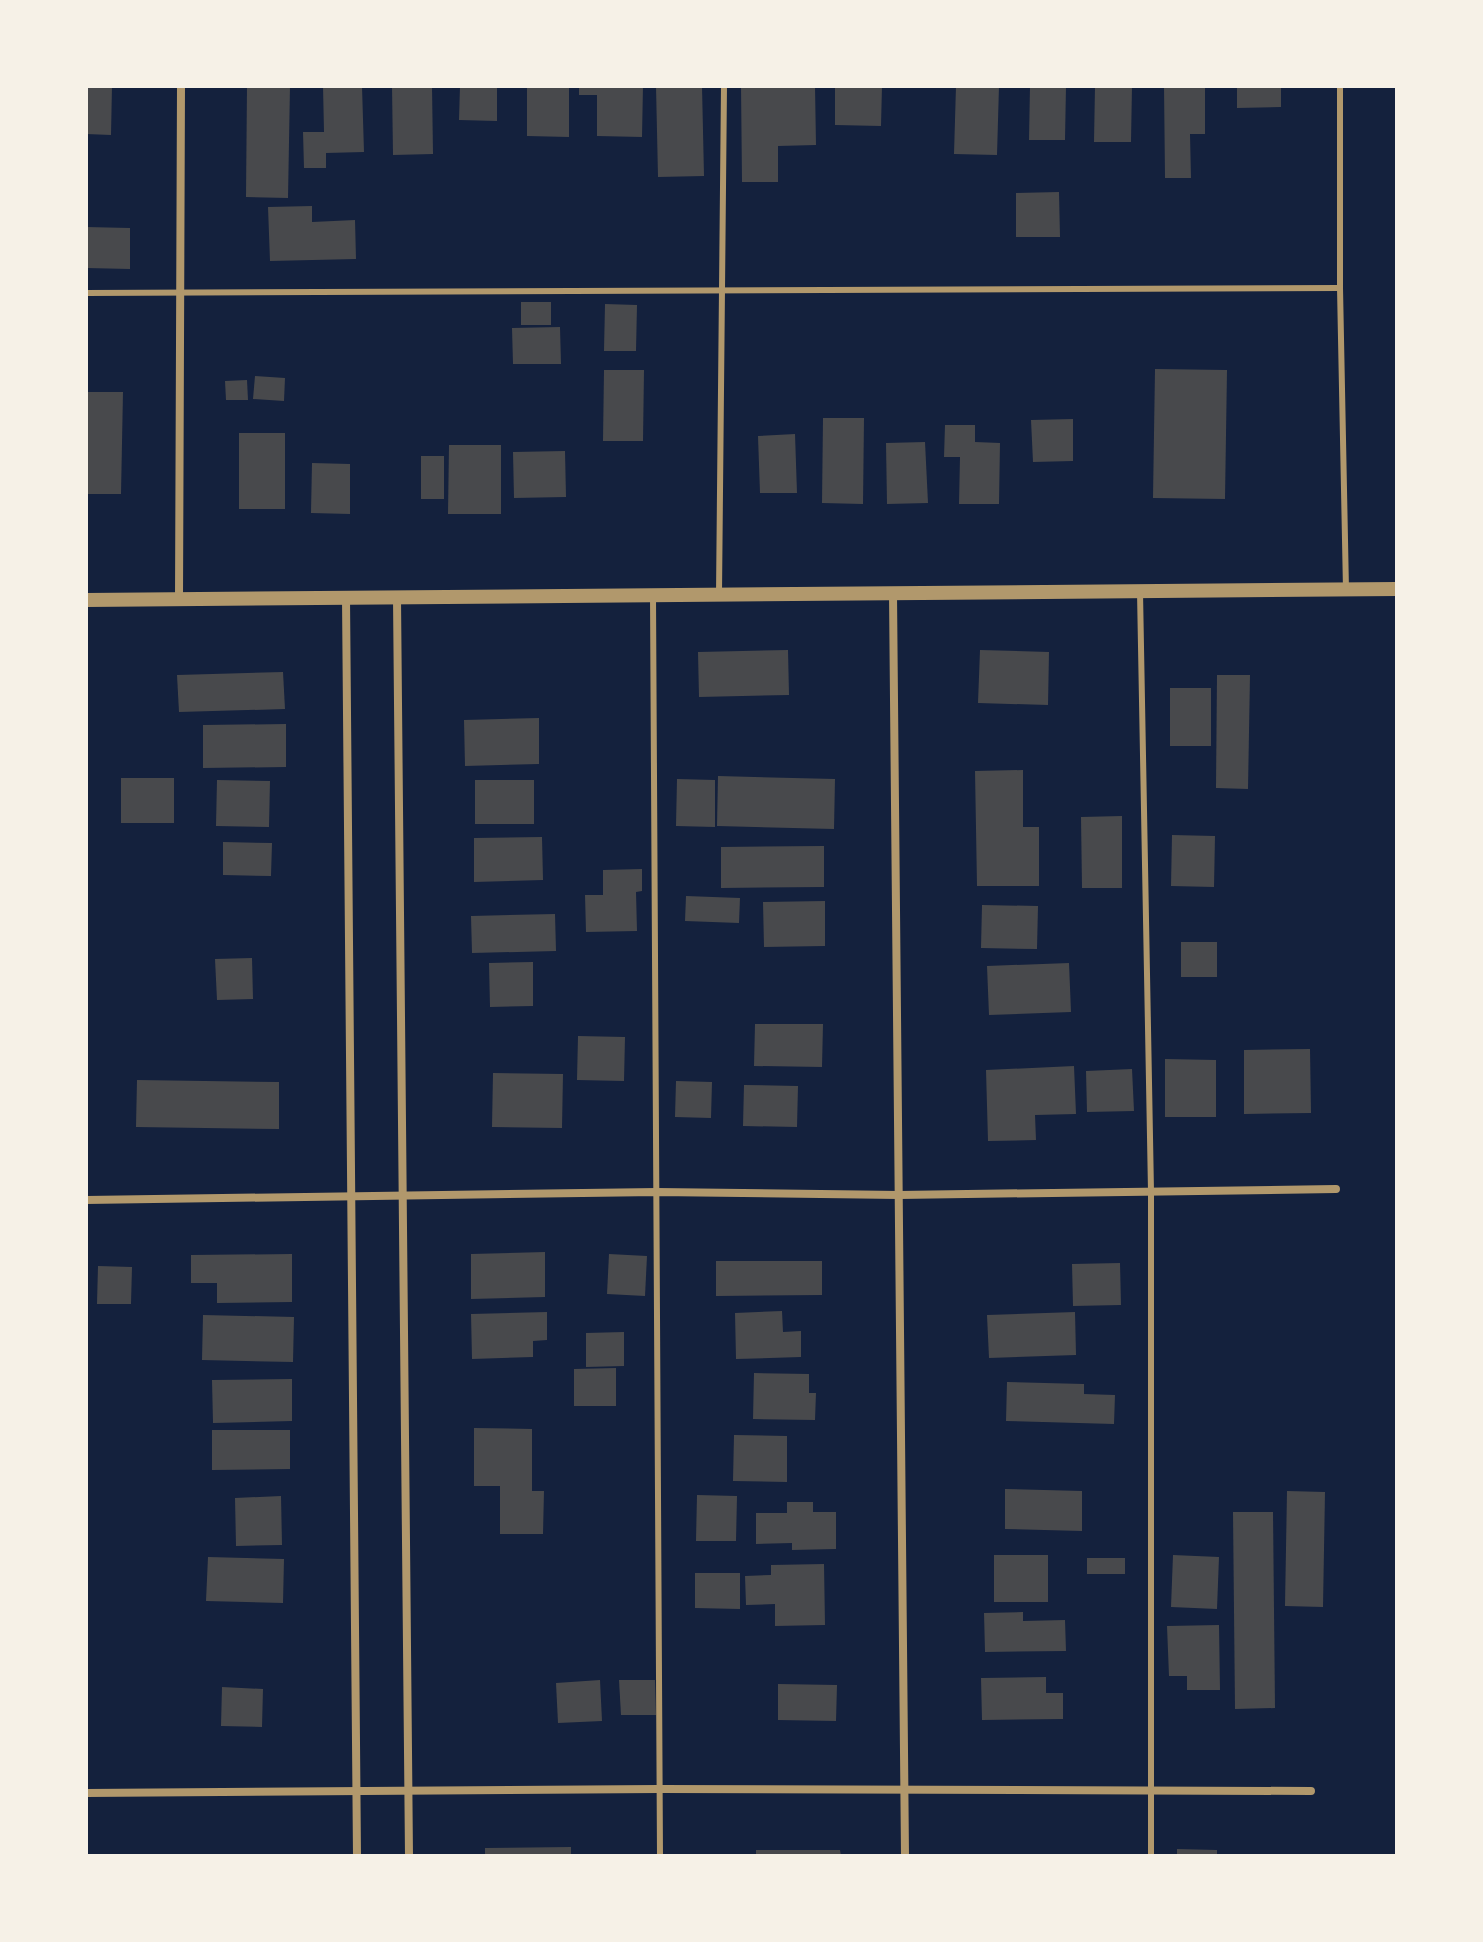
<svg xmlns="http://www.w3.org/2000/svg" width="1483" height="1942" viewBox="0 0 1483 1942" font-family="Arial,sans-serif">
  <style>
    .building { fill: #48494c }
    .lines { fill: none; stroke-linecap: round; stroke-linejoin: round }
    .service { stroke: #b1986c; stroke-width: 6 }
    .minor { stroke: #b1986c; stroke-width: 8 }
    .tertiary { stroke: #b1986c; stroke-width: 14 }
  </style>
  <rect width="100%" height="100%" fill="#14213d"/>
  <g class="building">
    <polygon points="86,86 112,86 111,135 86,134"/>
    <polygon points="247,86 290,86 288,198 246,197"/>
    <polygon points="323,86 362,86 364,152 326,153 326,168 304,168 303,132 324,132"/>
    <polygon points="392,86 432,86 433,154 393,155"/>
    <polygon points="460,86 497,86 497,121 459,120"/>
    <polygon points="527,86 569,86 569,137 527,136"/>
    <polygon points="579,86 643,86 642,137 597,136 597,95 579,95"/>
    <polygon points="656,86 702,86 704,176 658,177"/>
    <polygon points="741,86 815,86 816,145 778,146 778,182 742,182"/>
    <polygon points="835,86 882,86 881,126 835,125"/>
    <polygon points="956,86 999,86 997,155 954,154"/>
    <polygon points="1030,86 1066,86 1065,140 1029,140"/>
    <polygon points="1095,86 1132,86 1131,142 1094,142"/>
    <polygon points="1164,86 1205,86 1205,134 1190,134 1191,178 1165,178"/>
    <polygon points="1237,86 1281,86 1281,107 1237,108"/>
    <polygon points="1059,192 1060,237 1016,237 1016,193"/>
    <polygon points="312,206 312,222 355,220 356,259 270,261 268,207"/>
    <polygon points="86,227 130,228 130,269 86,268"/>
    <rect x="521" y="302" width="30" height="23"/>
    <polygon points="605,304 637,305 636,351 604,351"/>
    <polygon points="560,327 561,364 513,364 512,328"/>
    <polygon points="1155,369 1227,370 1225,499 1153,498"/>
    <polygon points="604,370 644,370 643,441 603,441"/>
    <polygon points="255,376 285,378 284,401 253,399"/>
    <polygon points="247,380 248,400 226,400 225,381"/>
    <polygon points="86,392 123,392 121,494 86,494"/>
    <polygon points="823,418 864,418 863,504 822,503"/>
    <polygon points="1073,419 1073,461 1033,462 1031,420"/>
    <polygon points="945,425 975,425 975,442 1000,443 999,504 959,504 960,457 944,457"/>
    <rect x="239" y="433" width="46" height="76"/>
    <polygon points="795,434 797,493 760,493 758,436"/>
    <polygon points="925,442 928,503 887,504 886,443"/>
    <polygon points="449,445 501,445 501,514 448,514"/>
    <polygon points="565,451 566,497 514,498 513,452"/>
    <rect x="421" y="456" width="23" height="43"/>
    <polygon points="312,463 350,464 350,514 311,513"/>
    <polygon points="788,650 789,695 699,697 698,652"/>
    <polygon points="980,650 1049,652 1048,705 978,703"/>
    <polygon points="283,672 285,709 179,712 177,675"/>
    <polygon points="1217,675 1250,675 1248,789 1216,788"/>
    <rect x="1170" y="688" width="41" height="58"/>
    <polygon points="539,718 539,764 465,766 464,720"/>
    <polygon points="286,724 286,767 203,768 203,725"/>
    <polygon points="1023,770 1023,827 1039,827 1039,886 977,886 975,771"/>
    <polygon points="718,776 835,779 834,829 717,826"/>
    <rect x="121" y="778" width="53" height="45"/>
    <polygon points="677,779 715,780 715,827 676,826"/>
    <polygon points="217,780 270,781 269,827 216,826"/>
    <rect x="475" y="780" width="59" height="44"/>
    <polygon points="1122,816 1122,888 1082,888 1081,817"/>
    <polygon points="1172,835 1215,836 1214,887 1171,886"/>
    <polygon points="542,837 543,880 474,882 474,838"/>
    <polygon points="223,842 272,843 271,876 223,875"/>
    <polygon points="824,846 824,887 721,888 721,847"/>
    <polygon points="642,869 642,891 636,892 637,931 586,932 585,895 603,895 603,870"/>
    <polygon points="686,896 740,898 739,923 685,921"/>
    <polygon points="825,901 825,946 764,947 763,902"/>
    <polygon points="982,905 1038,906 1037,949 981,948"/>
    <polygon points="555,914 556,951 472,953 471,916"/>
    <rect x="1181" y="942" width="36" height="35"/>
    <polygon points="252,958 253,999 217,1000 215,959"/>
    <polygon points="533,962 533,1006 490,1007 489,963"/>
    <polygon points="1069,963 1071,1012 989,1015 987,966"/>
    <polygon points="755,1024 823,1024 822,1067 754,1066"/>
    <polygon points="578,1036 625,1037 624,1081 577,1080"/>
    <polygon points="1310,1049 1311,1113 1244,1114 1244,1050"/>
    <polygon points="1165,1059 1216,1060 1216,1117 1165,1117"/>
    <polygon points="1074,1066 1076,1114 1035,1115 1036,1140 988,1141 986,1070"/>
    <polygon points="1132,1069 1134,1111 1087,1112 1086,1071"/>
    <polygon points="493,1073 563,1074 562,1128 492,1127"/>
    <polygon points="137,1080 279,1082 279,1129 136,1127"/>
    <polygon points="676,1081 712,1082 711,1118 675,1117"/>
    <polygon points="744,1085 798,1086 797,1127 743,1126"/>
    <polygon points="545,1252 545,1297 471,1299 471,1254"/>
    <polygon points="292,1254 292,1302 217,1303 217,1283 191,1283 191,1255"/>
    <polygon points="609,1254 647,1256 645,1296 607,1294"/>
    <polygon points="716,1261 822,1261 822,1295 716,1296"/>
    <polygon points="1120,1263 1121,1305 1073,1306 1072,1264"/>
    <polygon points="98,1266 132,1267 131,1304 97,1304"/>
    <polygon points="782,1311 783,1332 801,1331 801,1357 736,1359 735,1313"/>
    <polygon points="547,1312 547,1340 533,1341 533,1357 472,1359 471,1314"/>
    <polygon points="1075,1312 1076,1355 989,1358 987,1315"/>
    <polygon points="203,1315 294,1317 293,1362 202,1360"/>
    <polygon points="624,1332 624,1366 586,1367 586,1333"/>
    <polygon points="616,1368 616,1406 574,1406 574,1369"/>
    <polygon points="754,1373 809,1374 809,1393 816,1393 815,1420 753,1419"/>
    <polygon points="292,1379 292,1421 213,1423 212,1380"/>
    <polygon points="1007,1382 1084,1384 1084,1394 1115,1395 1114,1424 1006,1421"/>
    <polygon points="474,1428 532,1429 532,1491 544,1491 543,1534 500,1534 500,1486 474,1486"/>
    <polygon points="212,1430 290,1430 290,1469 212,1470"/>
    <polygon points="734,1435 787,1436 787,1482 733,1481"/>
    <polygon points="1005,1489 1082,1491 1082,1531 1005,1529"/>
    <polygon points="1287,1491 1325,1492 1323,1607 1285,1606"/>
    <polygon points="697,1495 737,1496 736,1541 696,1541"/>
    <polygon points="281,1496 282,1545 236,1546 235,1498"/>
    <polygon points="787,1502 813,1502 813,1512 836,1512 836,1549 792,1550 792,1543 756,1544 756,1513 787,1513"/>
    <polygon points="1233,1512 1273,1512 1275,1708 1235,1709"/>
    <rect x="994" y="1555" width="54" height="47"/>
    <polygon points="1173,1555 1219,1557 1217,1609 1171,1607"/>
    <polygon points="208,1557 284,1559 283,1603 206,1601"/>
    <rect x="1087" y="1558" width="38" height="16"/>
    <polygon points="824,1564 825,1625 775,1626 775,1604 746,1605 745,1576 771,1575 771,1565"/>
    <polygon points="695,1573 740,1573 740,1609 695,1608"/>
    <polygon points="1023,1612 1023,1621 1065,1620 1066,1651 985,1652 984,1613"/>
    <polygon points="1219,1625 1220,1690 1187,1690 1187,1676 1169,1676 1167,1626"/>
    <polygon points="1046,1677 1046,1693 1063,1693 1063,1719 982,1720 981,1678"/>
    <polygon points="600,1680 602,1721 558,1723 556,1683"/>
    <polygon points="619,1680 655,1680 656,1715 621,1715"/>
    <polygon points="778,1684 837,1685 836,1721 778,1720"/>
    <polygon points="222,1687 263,1689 262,1727 221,1726"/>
    <polygon points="571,1847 571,1856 485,1856 485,1848"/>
    <polygon points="1177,1849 1217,1850 1217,1856 1177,1856"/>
    <polygon points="756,1850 840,1850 841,1856 756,1856"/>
  </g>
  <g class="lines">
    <g class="service">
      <polyline points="1340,86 1340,288 1346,590"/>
      <polyline points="86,293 1340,288"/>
      <polyline points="1140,592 1151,1191 1151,1856"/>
      <polyline points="719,594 724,86"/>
      <polyline points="653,596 660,1856"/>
    </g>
    <g class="minor">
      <polyline points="893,594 905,1856"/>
      <polyline points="346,598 357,1856"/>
      <polyline points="397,598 409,1856"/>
      <polyline points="179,599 181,86"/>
      <polyline points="86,1200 657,1192 899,1195 1336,1189"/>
      <polyline points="86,1793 659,1789 1311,1791"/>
    </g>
    <polyline class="tertiary" points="86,600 1397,589"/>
  </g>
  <rect width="1483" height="1942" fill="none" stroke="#f6f1e7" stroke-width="176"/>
</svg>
